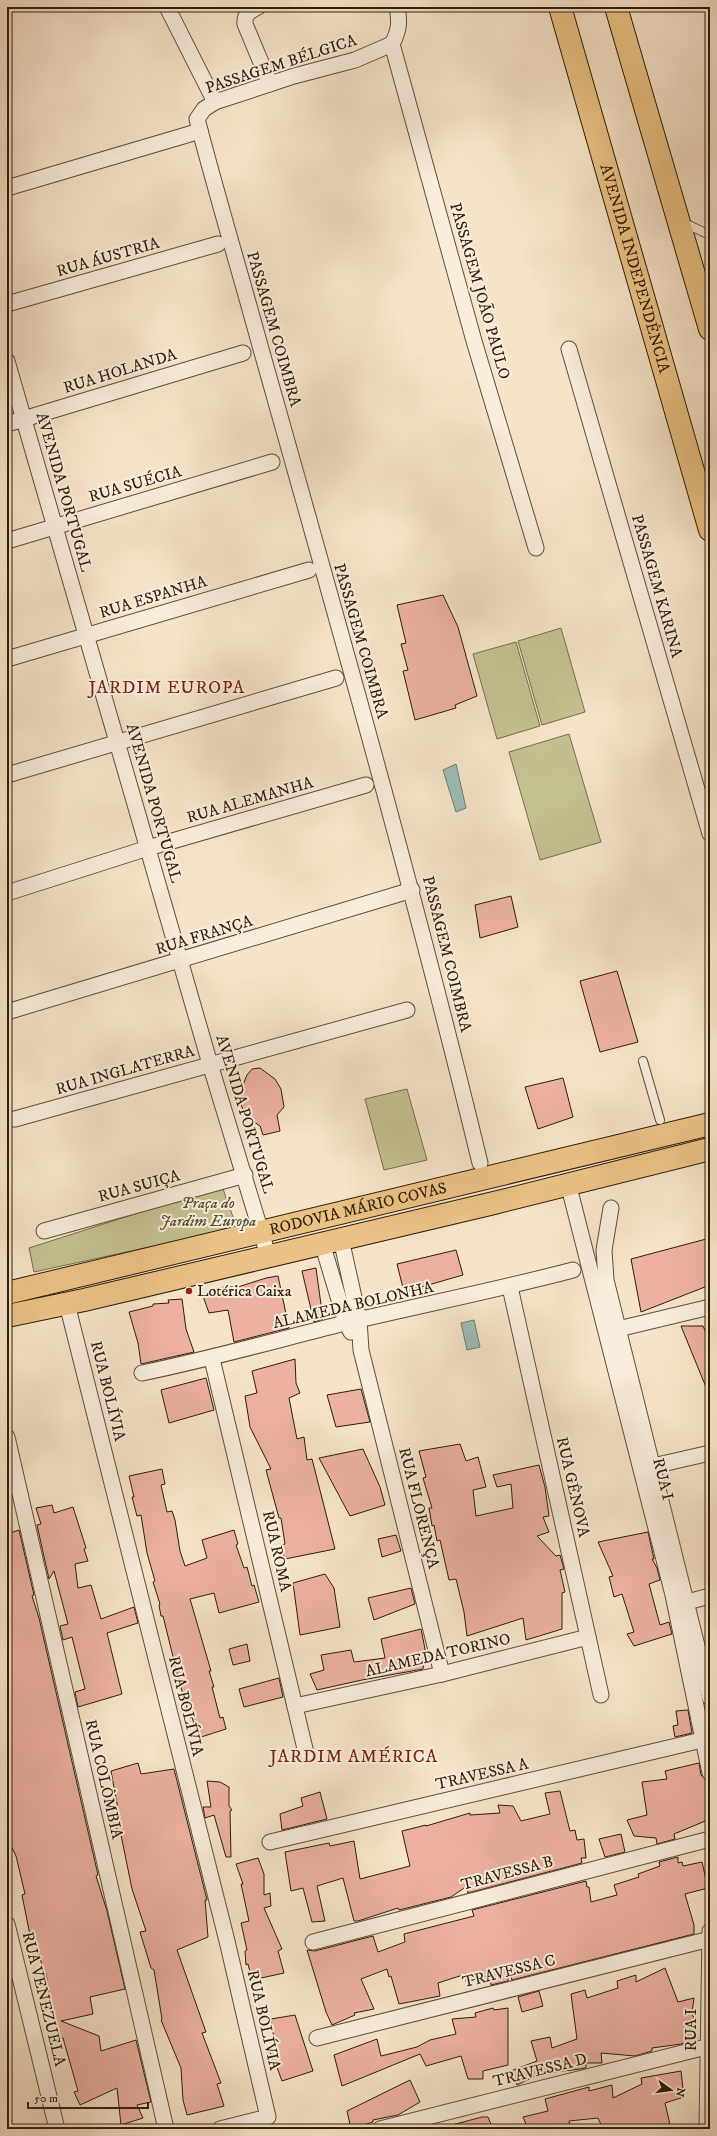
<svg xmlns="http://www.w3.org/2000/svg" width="717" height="2136" viewBox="0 0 717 2136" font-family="'IM FELL DW Pica',serif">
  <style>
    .green { fill: #c4c191; stroke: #786f4e }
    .water { fill: #9dbeb8; stroke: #707e72 }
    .building { fill: #edb1a3; stroke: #2d1d0a }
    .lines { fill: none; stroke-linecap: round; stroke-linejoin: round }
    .service-casing { stroke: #5f4f3a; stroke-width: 10 }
    .minor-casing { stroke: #5f4f3a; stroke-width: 17 }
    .primary-casing { stroke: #2d1d0a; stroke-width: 24 }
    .service { stroke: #f9eddd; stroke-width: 8 }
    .minor { stroke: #f9eddd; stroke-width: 15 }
    .primary { stroke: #ebc285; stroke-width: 22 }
    .poi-dot { fill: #8f2418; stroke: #f9eddd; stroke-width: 1.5 }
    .labels { text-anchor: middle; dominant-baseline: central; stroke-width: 4; stroke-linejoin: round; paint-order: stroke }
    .street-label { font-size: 16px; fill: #2d1d0a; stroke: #f9eddd }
    .park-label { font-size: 16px; font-style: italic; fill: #5a4e32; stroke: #f9eddd }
    .poi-label { font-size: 16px; fill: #2d1d0a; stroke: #f9eddd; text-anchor: start }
    .quarter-label { font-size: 18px; letter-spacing: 1px; fill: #7a1f14; stroke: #f9eddd }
  </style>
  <rect width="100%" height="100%" fill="#f6e4ca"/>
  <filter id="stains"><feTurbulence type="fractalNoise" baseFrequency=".005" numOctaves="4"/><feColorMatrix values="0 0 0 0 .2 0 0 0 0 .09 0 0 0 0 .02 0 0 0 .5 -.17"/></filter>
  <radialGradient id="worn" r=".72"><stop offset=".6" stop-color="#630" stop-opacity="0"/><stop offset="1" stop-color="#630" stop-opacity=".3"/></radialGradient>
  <g class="green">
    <polygon points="561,628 585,712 542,725 518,641"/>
    <polygon points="516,642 540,726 497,739 473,654"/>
    <polygon points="569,734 601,842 540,860 509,752"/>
    <polygon points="407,1089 427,1160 384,1170 365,1099"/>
    <polygon points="222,1186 237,1228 34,1272 29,1248"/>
  </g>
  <g class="water">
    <polygon points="456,764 466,808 456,812 443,770"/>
    <polygon points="474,1320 480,1347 467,1350 461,1323"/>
  </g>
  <g class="building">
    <polygon points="443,595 458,627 477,696 455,705 456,708 415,720 403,671 408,670 401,644 406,643 397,605"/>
    <polygon points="511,896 518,927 480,938 475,905"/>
    <polygon points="617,971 638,1042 600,1052 580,981"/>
    <polygon points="260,1068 275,1079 281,1089 284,1107 277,1115 280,1131 263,1135 260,1126 246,1116 241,1105 242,1087 247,1075 252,1069"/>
    <polygon points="563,1078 573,1117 538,1129 525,1087"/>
    <polygon points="710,1238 710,1285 641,1312 631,1259"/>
    <polygon points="456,1250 463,1275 404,1292 397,1264"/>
    <polygon points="316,1268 323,1319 314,1322 302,1271"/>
    <polygon points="278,1276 289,1328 234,1342 228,1310 209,1313 203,1296 224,1291 223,1287 238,1287 266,1278"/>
    <polygon points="182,1299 186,1329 194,1352 141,1364 138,1343 129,1312 153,1306 153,1304 169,1303 168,1300"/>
    <polygon points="681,1326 703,1326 710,1342 710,1397"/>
    <polygon points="295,1359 296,1383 300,1393 289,1398 297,1439 304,1437 307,1460 312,1459 335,1549 285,1559 280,1546 285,1544 281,1518 279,1518 266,1470 271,1469 250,1427 245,1396 257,1393 252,1371"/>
    <polygon points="206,1378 214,1410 169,1423 161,1390"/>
    <polygon points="361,1389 370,1422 336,1427 327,1395"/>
    <polygon points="460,1444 466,1461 478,1457 486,1487 473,1490 476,1516 513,1508 511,1484 497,1487 493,1475 539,1465 545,1487 549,1516 543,1517 549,1532 537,1536 556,1556 560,1555 564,1569 560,1570 565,1592 562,1593 562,1629 526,1640 523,1618 467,1636 464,1612 456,1579 449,1580 440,1540 437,1541 434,1525 432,1526 429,1508 432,1508 423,1478 426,1477 419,1451"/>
    <polygon points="363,1449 380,1487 385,1505 350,1516 319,1458"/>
    <polygon points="162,1469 165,1484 161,1485 167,1512 172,1511 175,1520 180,1551 185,1566 207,1558 202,1540 234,1530 238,1544 236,1545 244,1568 247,1567 252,1586 254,1585 259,1602 219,1613 214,1593 190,1599 211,1671 209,1671 214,1687 212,1687 220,1718 223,1717 226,1729 198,1738 192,1717 190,1718 179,1681 163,1616 161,1616 159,1605 160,1604 153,1582 155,1581 147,1553 141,1515 137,1516 132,1497 134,1497 129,1476"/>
    <polygon points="52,1505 54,1513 73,1507 86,1548 84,1549 88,1561 75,1564 78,1588 91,1585 101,1619 134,1607 138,1623 107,1633 122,1694 78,1707 75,1692 85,1689 72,1637 63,1640 60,1626 68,1624 54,1571 49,1579 37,1525 41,1524 36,1508"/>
    <polygon points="19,1530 34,1595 32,1596 39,1618 98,1875 96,1876 107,1911 125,1989 90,1997 93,2014 61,2021 99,2036 101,2051 136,2040 151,2102 137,2105 143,2118 121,2125 117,2088 80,2105 74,2092 78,2091 63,2038 61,2039 51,2006 46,1973 44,1974 36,1941 34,1942 30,1935 22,1895 25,1894 16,1856 7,1837 7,1534"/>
    <polygon points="648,1532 654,1559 652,1559 657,1568 660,1580 649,1584 660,1625 669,1622 672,1634 634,1646 627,1634 634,1632 622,1594 614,1597 609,1577 613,1576 598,1542"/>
    <polygon points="396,1535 401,1551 382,1557 378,1539"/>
    <polygon points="325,1574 334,1588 340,1627 300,1635 293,1583"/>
    <polygon points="411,1588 415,1604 374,1620 368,1598"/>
    <polygon points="421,1629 425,1649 423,1669 362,1680 317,1690 310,1674 324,1670 321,1655 351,1650 354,1662 385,1658 381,1639"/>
    <polygon points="247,1644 250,1661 233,1665 229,1649"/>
    <polygon points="279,1678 283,1697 244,1707 239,1689"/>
    <polygon points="688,1710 692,1733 675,1737 673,1726 678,1725 676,1711"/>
    <polygon points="138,1763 141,1774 174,1769 207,1900 205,1900 208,1937 177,1950 206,2032 202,2033 221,2083 217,2084 224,2106 187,2115 183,2100 181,2068 161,2020 162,2019 154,1970 151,1968 140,1932 146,1931 132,1889 121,1835 106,1812 118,1809 111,1771"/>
    <polygon points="699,1763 701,1775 708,1782 710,1790 710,1819 674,1834 675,1839 657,1844 656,1838 634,1836 627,1820 647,1815 642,1782 667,1779 665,1771"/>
    <polygon points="207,1781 220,1782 229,1787 229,1806 232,1810 230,1811 231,1857 226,1857 214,1815 205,1818 203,1807 211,1807"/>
    <polygon points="560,1791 570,1831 575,1830 577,1840 584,1839 586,1858 581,1858 582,1863 468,1893 467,1886 451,1897 399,1910 398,1908 358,1921 354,1921 343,1878 317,1886 325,1921 312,1922 303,1888 291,1891 285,1852 329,1843 330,1846 354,1841 360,1879 410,1866 402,1831 426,1825 426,1826 470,1813 470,1815 500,1813 498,1805 513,1806 521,1821 550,1814 545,1793"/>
    <polygon points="320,1792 327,1819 282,1830 280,1814 303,1806 301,1798"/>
    <polygon points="621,1834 625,1852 605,1857 599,1839"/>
    <polygon points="678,1857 678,1863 682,1862 683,1866 702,1862 708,1888 685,1894 694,1925 694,1934 512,1980 508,1967 508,1981 491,1985 490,1975 466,1982 466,1974 438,1983 440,1996 399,2004 391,1976 389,1977 387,1969 361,1979 374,2009 354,2013 355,2015 332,2025 326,2012 307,1950 315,1951 373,1936 378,1952 405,1942 404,1934 474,1916 472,1910 586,1881 587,1887 589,1887 591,1902 617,1895 614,1885 639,1877 638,1874 660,1866 659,1862"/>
    <polygon points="258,1858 264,1874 264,1895 270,1893 271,1906 264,1908 282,1949 278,1951 284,1973 252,1980 248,1964 246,1965 245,1951 247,1950 241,1923 249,1921 241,1884 243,1884 236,1864"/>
    <polygon points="665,1968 678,2002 694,1998 692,2013 695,2021 697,2039 681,2044 652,2048 652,2051 635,2056 601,2053 602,2063 586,2063 586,2068 580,2069 539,2074 517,2085 511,2071 537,2061 531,2041 550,2037 552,2048 577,2039 571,1994 585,1990 587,1998 618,1988 617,1981 636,1975 636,1982"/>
    <polygon points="539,1991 543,2006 522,2012 518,1997"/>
    <polygon points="493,2008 494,2010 508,2008 508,2065 483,2071 483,2079 468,2079 461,2056 426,2066 420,2054 342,2086 334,2055 377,2039 381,2056 417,2047 430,2040 456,2034 452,2019 476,2017 475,2013"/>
    <polygon points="295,2015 313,2071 282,2081 275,2062 273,2062 269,2047 275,2046 271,2019"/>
    <polygon points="681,2071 684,2097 665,2103 671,2129 603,2129 598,2118 569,2121 570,2129 528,2129 523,2117 548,2111 545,2099 589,2087 589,2091 612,2085 613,2098 642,2084 641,2078"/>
    <polygon points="410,2080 420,2102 398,2115 373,2120 373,2122 351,2129 347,2111"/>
    <polygon points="482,2117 488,2117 493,2129 452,2129 452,2125"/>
  </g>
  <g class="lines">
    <g class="service-casing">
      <g id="service">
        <polyline points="682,222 710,235"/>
        <polyline points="643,1061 660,1120"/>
      </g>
    </g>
    <g class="minor-casing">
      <g id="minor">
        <polyline points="167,7 215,102"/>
        <path d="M 258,7 C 250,11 244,14 245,24 L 270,84"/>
        <path d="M 392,44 L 355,60 L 294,76 L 215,102 L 204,109 L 197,119 C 217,196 240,272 261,349 C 337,619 414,890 480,1163"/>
        <polyline points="392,44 474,341 536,548"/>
        <path d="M 392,44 C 399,31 400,22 397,7"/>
        <polyline points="7,188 200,131"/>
        <polyline points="7,304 218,244"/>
        <polyline points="569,349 710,834"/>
        <polyline points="7,361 210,1064 268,1255"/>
        <polyline points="7,424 243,353"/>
        <polyline points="7,541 272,462"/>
        <polyline points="7,659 309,570"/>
        <polyline points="7,775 336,678"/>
        <polyline points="7,893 148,848 366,785"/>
        <polyline points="7,1012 412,890"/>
        <polyline points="7,1119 15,1119 407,1010"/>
        <polyline points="571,1195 673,1595 710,1773"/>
        <polyline points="611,1208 604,1250 606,1280 710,1698"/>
        <polyline points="44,1231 245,1175"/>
        <polyline points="341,1239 359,1320 361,1350 442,1674"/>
        <polyline points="322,1243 346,1323 351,1332"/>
        <polyline points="510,1287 601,1695"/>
        <polyline points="67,1304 227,1941 268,2117 220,2129"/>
        <polyline points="618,1329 710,1307"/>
        <polyline points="212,1359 306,1753"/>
        <path d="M 142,1373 C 210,1359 277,1340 345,1323 C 421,1305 497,1290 573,1270"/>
        <polyline points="7,1437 166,2129"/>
        <polyline points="653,1466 710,1453"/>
        <polyline points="687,1602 710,1596"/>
        <polyline points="295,1706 442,1674 588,1637"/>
        <polyline points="270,1842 702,1740"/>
        <polyline points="7,1924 57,2129"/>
        <polyline points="313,1942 710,1839"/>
        <polyline points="317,2038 710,1939"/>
        <polyline points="380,2129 710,2046"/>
        <polyline points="707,2129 710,1931"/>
      </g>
    </g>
    <g class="primary-casing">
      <g id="primary">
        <path id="s1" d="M 560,7 L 710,530"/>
        <polyline points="616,7 710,329"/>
        <path id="s2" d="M 7,1293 L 710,1124"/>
        <polyline points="7,1316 84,1300 494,1203 710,1149"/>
      </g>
    </g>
    <use href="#service" class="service"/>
    <use href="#minor" class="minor"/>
    <use href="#primary" class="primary"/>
  </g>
  <circle class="poi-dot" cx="189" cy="1291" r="4"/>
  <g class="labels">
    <g class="street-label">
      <text transform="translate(281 64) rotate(-18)">PASSAGEM BÉLGICA</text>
      <text transform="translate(108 257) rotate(-16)">RUA ÁUSTRIA</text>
      <text stroke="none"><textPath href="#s1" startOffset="272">AVENIDA INDEPENDÊNCIA</textPath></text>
      <text transform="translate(480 291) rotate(74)">PASSAGEM JOÃO PAULO</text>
      <text transform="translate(274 329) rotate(74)">PASSAGEM COIMBRA</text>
      <text transform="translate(120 371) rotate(-17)">RUA HOLANDA</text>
      <text transform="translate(135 484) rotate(-16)">RUA SUÉCIA</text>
      <text transform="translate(64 492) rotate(74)">AVENIDA PORTUGAL</text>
      <text transform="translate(657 586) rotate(74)">PASSAGEM KARINA</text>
      <text transform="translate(153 597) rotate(-17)">RUA ESPANHA</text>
      <text transform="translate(361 641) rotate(74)">PASSAGEM COIMBRA</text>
      <text transform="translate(250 800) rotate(-16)">RUA ALEMANHA</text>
      <text transform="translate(154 803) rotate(74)">AVENIDA PORTUGAL</text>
      <text transform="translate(204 935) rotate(-17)">RUA FRANÇA</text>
      <text transform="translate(447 954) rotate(76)">PASSAGEM COIMBRA</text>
      <text transform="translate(125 1070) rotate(-16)">RUA INGLATERRA</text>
      <text transform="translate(245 1114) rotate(73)">AVENIDA PORTUGAL</text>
      <text transform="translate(139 1186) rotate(-15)">RUA SUIÇA</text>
      <text stroke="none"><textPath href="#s2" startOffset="361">RODOVIA MÁRIO COVAS</textPath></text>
      <text transform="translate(353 1305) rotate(-13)">ALAMEDA BOLONHA</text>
      <text transform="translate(108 1391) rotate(76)">RUA BOLÍVIA</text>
      <text transform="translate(663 1479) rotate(76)">RUA I</text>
      <text transform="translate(573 1487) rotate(77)">RUA GÊNOVA</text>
      <text transform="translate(419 1508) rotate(76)">RUA FLORENÇA</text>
      <text transform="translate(277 1551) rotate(77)">RUA ROMA</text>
      <text transform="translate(438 1655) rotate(-13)">ALAMEDA TORINO</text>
      <text transform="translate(186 1706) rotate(76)">RUA BOLÍVIA</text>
      <text transform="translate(482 1774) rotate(-13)">TRAVESSA A</text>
      <text transform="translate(104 1779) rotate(77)">RUA COLÔMBIA</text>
      <text transform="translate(507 1873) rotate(-15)">TRAVESSA B</text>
      <text transform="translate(509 1971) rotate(-14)">TRAVESSA C</text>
      <text transform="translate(44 1999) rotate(76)">RUA VENEZUELA</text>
      <text transform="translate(264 2020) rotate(77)">RUA BOLÍVIA</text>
      <text transform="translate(691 2030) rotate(-90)">RUA I</text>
      <text transform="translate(540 2070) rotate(-14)">TRAVESSA D</text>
    </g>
    <g class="park-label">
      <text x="208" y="1203">Praça do<tspan x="208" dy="18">Jardim Europa</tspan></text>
    </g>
    <g class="poi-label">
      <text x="197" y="1291">Lotérica Caixa</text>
    </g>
    <g class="quarter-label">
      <text x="167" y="688">JARDIM EUROPA</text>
      <text x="354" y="1757">JARDIM AMÉRICA</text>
    </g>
  </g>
  <rect width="717" height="2136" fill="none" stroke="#f6e4ca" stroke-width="24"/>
  <rect x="8" y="8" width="701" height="2120" fill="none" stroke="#2d1d0a" stroke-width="2"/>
  <rect x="12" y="12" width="693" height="2112" fill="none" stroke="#2d1d0a"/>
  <g transform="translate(671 2090) rotate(104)" stroke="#f9eddd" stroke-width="3" paint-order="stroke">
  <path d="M0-3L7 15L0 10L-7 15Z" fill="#2d1d0a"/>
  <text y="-6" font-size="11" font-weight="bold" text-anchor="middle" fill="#2d1d0a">N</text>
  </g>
  <path d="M28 2102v6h120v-6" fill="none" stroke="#2d1d0a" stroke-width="2"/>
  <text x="34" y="2102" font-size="12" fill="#2d1d0a" stroke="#f9eddd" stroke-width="3" paint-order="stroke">50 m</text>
  <rect width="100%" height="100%" filter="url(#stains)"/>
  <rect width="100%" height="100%" fill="url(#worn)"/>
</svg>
